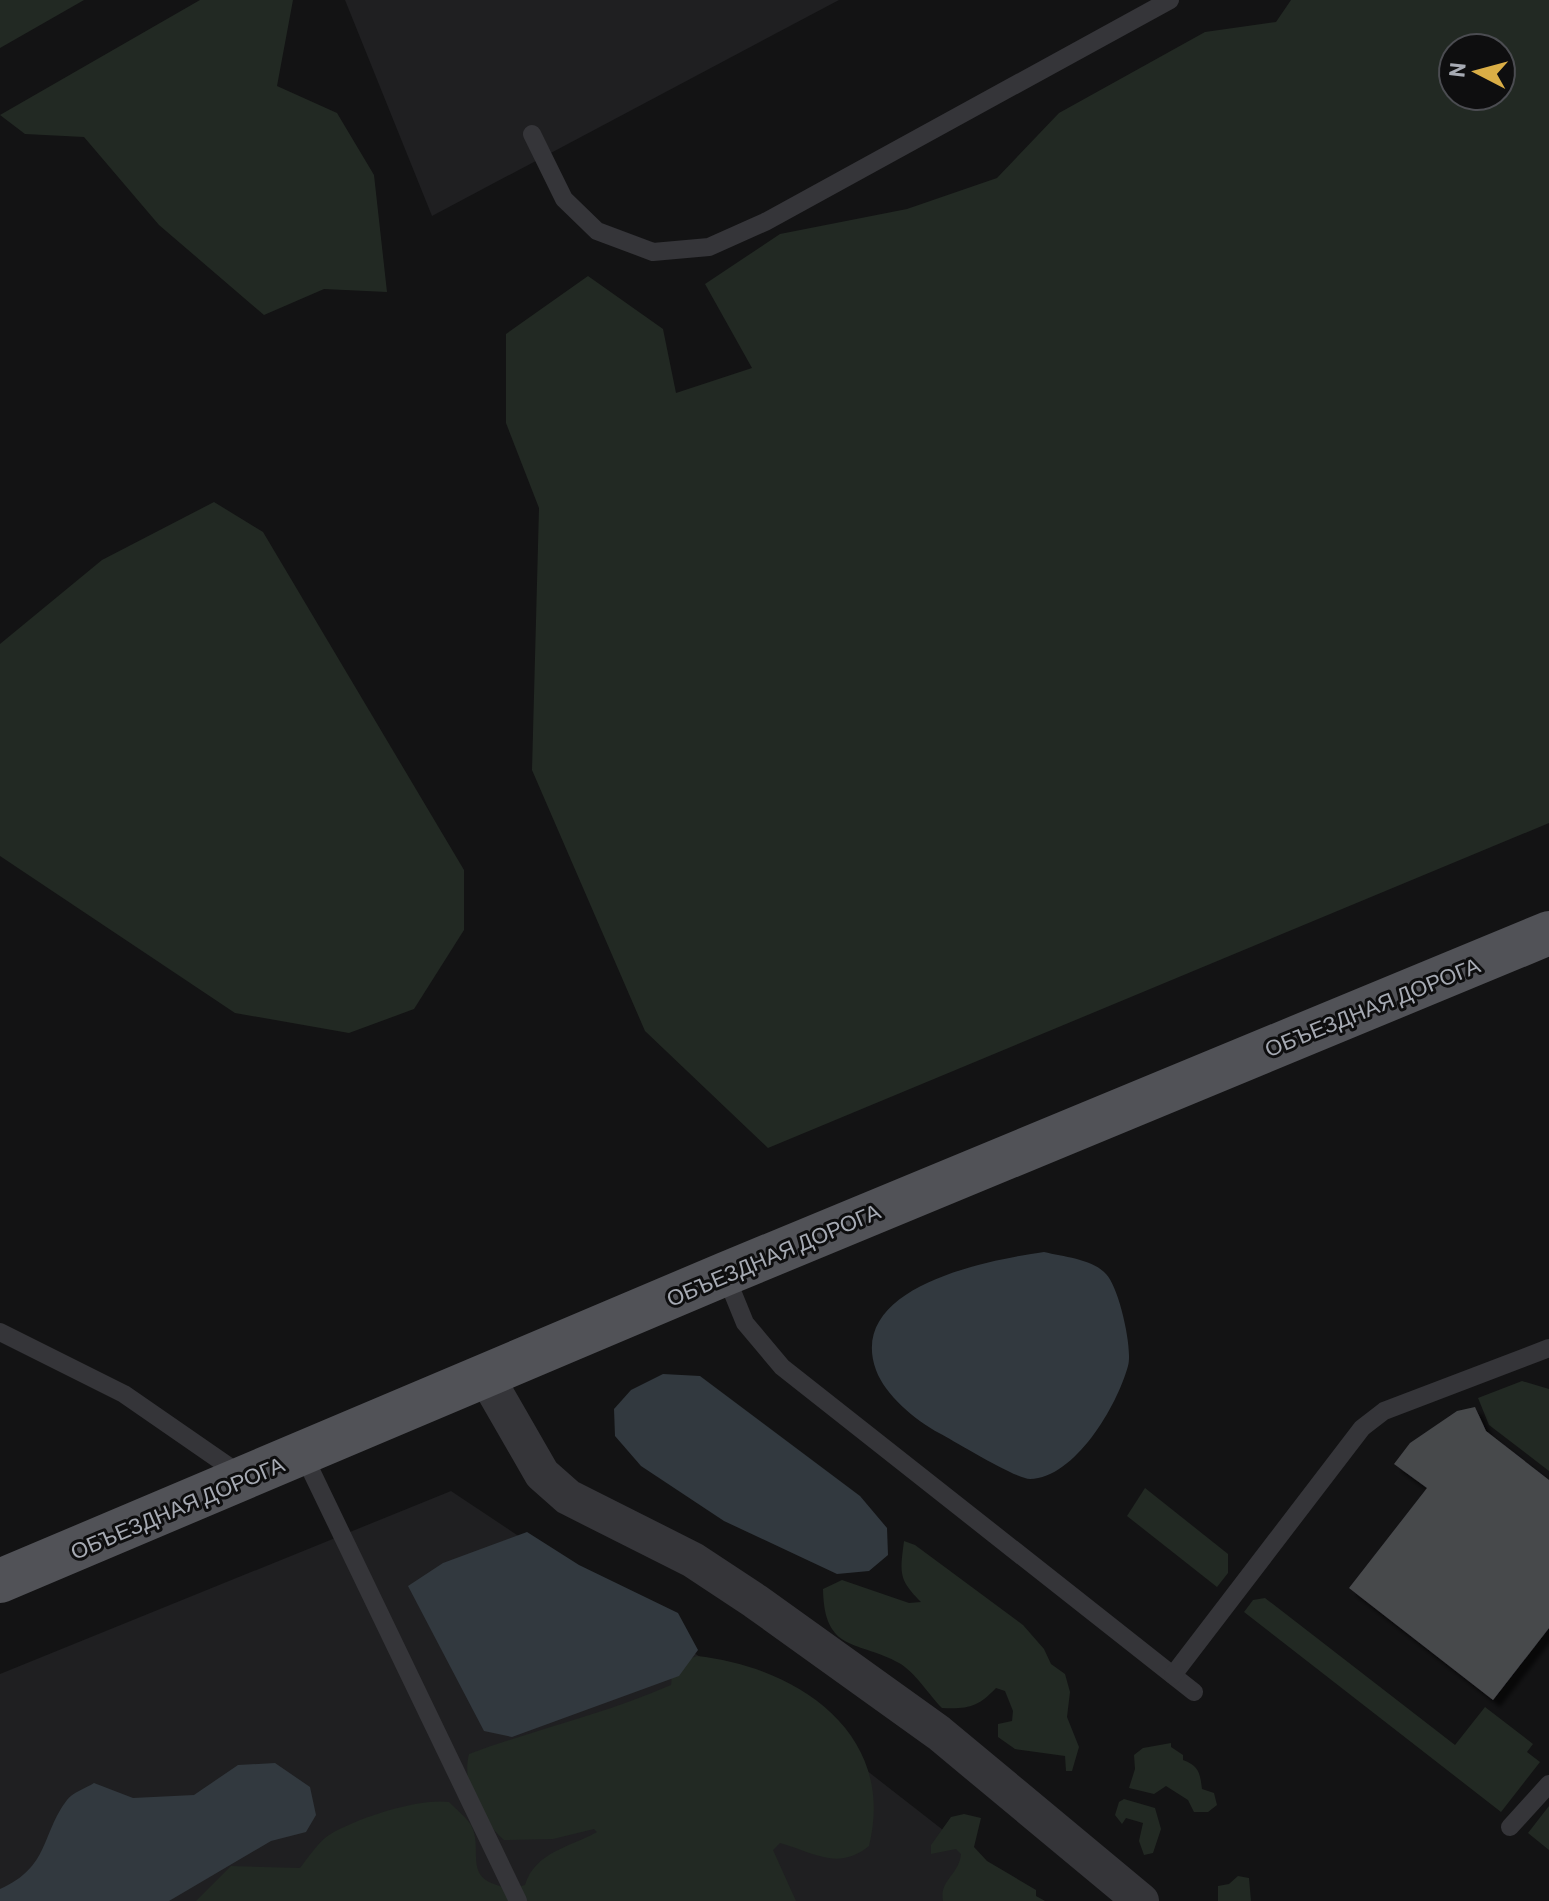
<svg xmlns="http://www.w3.org/2000/svg" width="1549" height="1901" viewBox="0 0 1549 1901" font-family="Barlow,sans-serif">
  <style>
    .built { fill: #1f1f21 }
    .green { fill: #222923; fill-rule: evenodd }
    .water { fill: #32393f }
    .building { fill: #47484c; filter: url(#shadow) }
    .lines { fill: none; stroke-linecap: round; stroke-linejoin: round }
    .lane { stroke: #353539; stroke-width: 18 }
    .street { stroke: #353539; stroke-width: 36 }
    .primary { stroke: #515257; stroke-width: 44 }
    .labels { text-anchor: middle; dominant-baseline: central; stroke-width: 6; stroke-linejoin: round; paint-order: stroke }
    .street-label { font-size: 22px; fill: #a6aab3; stroke: #0e0e0f }
  </style>
  <defs>
    <filter id="shadow"><feDropShadow dx="7" dy="7" stdDeviation="2" flood-color="#0009"/></filter>
  </defs>
  <rect width="100%" height="100%" fill="#131314"/>
  <g class="built">
    <polygon points="345,0 839,0 432,216"/>
    <polygon points="451,1491 843,1752 1034,1901 0,1901 0,1674"/>
  </g>
  <g class="green">
    <polygon points="0,0 84,0 0,48"/>
    <polygon points="200,0 293,0 277,86 337,113 374,175 387,292 324,289 264,315 159,225 84,137 25,134 0,115"/>
    <path d="M 1291,0 L 1549,0 L 1549,823 L 768,1148 L 645,1031 L 532,770 L 539,508 L 506,423 L 506,334 L 588,276 L 663,329 L 676,393 L 752,368 L 705,284 L 780,234 L 907,209 L 997,178 L 1059,113 L 1205,32 L 1276,22 ZM 1453,48 L 1501,48 L 1501,96 L 1453,96 Z"/>
    <polygon points="214,502 263,532 464,870 464,930 414,1009 349,1033 235,1013 0,856 0,644 102,560"/>
    <polygon points="1522,1381 1549,1389 1549,1471 1489,1425 1478,1398"/>
    <polygon points="1145,1488 1228,1554 1228,1573 1217,1587 1127,1516"/>
    <path d="M 904,1541 L 915,1545 L 1023,1625 L 1044,1649 L 1051,1664 L 1065,1674 L 1070,1692 L 1067,1717 L 1079,1747 L 1072,1771 L 1066,1771 L 1065,1756 L 1015,1749 L 998,1737 L 998,1724 L 1012,1721 L 1013,1711 L 1005,1691 L 996,1688 C 978,1707 969,1709 942,1708 C 929,1695 915,1672 899,1663 C 859,1640 824,1654 823,1589 L 842,1580 L 909,1603 L 921,1602 C 898,1579 900,1573 904,1541 Z"/>
    <polygon points="1265,1598 1455,1745 1485,1707 1533,1744 1527,1752 1540,1762 1501,1812 1244,1612 1253,1600"/>
    <path d="M 697,1656 C 797,1667 897,1733 869,1846 C 838,1871 815,1853 780,1843 L 773,1850 L 796,1901 L 196,1901 L 231,1866 L 300,1868 C 308,1858 318,1842 329,1835 C 357,1818 418,1798 449,1802 C 456,1809 466,1817 471,1825 C 483,1847 465,1874 494,1884 C 507,1889 512,1889 525,1885 C 535,1852 570,1847 597,1832 L 594,1829 L 553,1839 L 504,1840 C 481,1819 461,1785 469,1754 C 536,1729 605,1714 671,1685 L 673,1665 Z"/>
    <path d="M 1171,1743 L 1171,1747 L 1183,1755 L 1183,1760 C 1199,1766 1200,1773 1202,1789 L 1214,1793 L 1217,1805 L 1208,1812 L 1194,1812 L 1188,1800 L 1166,1786 L 1154,1794 L 1129,1788 L 1135,1769 L 1134,1755 L 1143,1748 Z"/>
    <polygon points="1124,1799 1155,1808 1161,1829 1153,1853 1144,1855 1139,1841 1143,1823 1126,1818 1122,1824 1115,1815 1119,1802"/>
    <polygon points="1549,1806 1549,1850 1528,1833"/>
    <path d="M 964,1814 L 981,1818 L 974,1847 L 987,1861 L 1036,1890 L 1036,1896 L 1045,1901 L 943,1901 C 939,1880 959,1875 961,1854 L 956,1849 L 931,1854 L 931,1845 L 951,1817 Z"/>
    <polygon points="1238,1876 1249,1878 1251,1901 1218,1901 1218,1886 1229,1884"/>
  </g>
  <g class="water">
    <path d="M 1044,1252 C 1064,1257 1093,1259 1106,1274 C 1119,1287 1133,1349 1128,1366 C 1117,1406 1075,1478 1030,1479 C 1016,1479 956,1442 939,1433 C 915,1420 885,1395 876,1370 C 846,1287 987,1260 1044,1252 Z"/>
    <polygon points="663,1374 700,1376 860,1496 887,1528 888,1555 869,1571 837,1574 724,1521 641,1466 615,1436 614,1409 631,1390"/>
    <polygon points="527,1532 579,1565 678,1613 698,1650 679,1676 512,1737 484,1731 408,1586 443,1563"/>
    <path d="M 275,1763 L 310,1787 L 316,1815 L 306,1832 L 271,1841 L 169,1901 L 0,1901 L 0,1889 C 50,1867 41,1834 67,1800 C 72,1793 86,1788 94,1783 L 133,1798 L 194,1795 L 238,1765 Z"/>
  </g>
  <polygon class="building" points="1475,1407 1486,1431 1549,1480 1549,1628 1493,1700 1349,1588 1427,1488 1394,1464 1410,1443 1457,1411"/>
  <g class="lines">
    <g class="lane">
      <polyline points="532,134 564,199 597,231 653,252 709,247 765,222 1170,0"/>
      <polyline points="725,1274 745,1323 782,1367 1194,1692"/>
      <polyline points="0,1332 124,1394 244,1477"/>
      <polyline points="303,1454 518,1901"/>
      <polyline points="1173,1675 1362,1428 1384,1411 1549,1348"/>
      <polyline points="1510,1827 1549,1784"/>
    </g>
    <polyline class="street" points="485,1375 542,1474 568,1497 693,1560 755,1601 939,1733 1141,1901"/>
    <polyline class="primary" points="0,1581 725,1274 1549,933"/>
  </g>
  <g class="labels">
    <g class="street-label">
      <text transform="translate(1372 1006) rotate(-22)">ОБЪЕЗДНАЯ ДОРОГА</text>
      <text transform="translate(773 1254) rotate(-23)">ОБЪЕЗДНАЯ ДОРОГА</text>
      <text transform="translate(177 1507) rotate(-23)">ОБЪЕЗДНАЯ ДОРОГА</text>
    </g>
  </g>
  <g transform="translate(1477 72) rotate(276)"><circle r="38" fill="#0e0e0f" stroke="#4b4c51" stroke-width="2"/>
  <path d="M0-6L14 30L0 20L-14 30Z" fill="#daae46"/>
  <text y="-12" font-size="22" font-weight="bold" text-anchor="middle" fill="#a6aab3">N</text>
  </g>
</svg>
